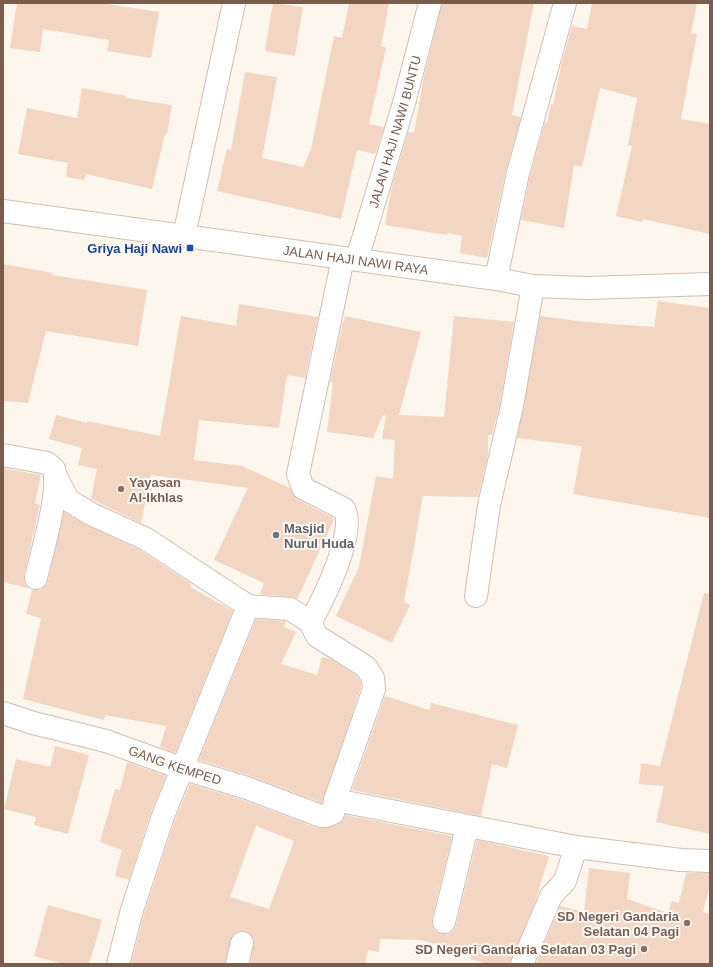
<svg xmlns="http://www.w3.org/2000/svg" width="713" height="967" viewBox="0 0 713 967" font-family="Arial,sans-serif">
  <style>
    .building { fill: #f3d5c3; fill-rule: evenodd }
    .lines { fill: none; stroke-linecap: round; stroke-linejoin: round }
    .minor-casing { stroke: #d1beb0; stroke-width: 24 }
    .minor { stroke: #fff; stroke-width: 22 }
    .transit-dot { fill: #1a4fb4; stroke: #fffaf3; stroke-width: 1.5 }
    .education-dot { fill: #8d6e63; stroke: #fffaf3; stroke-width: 1.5 }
    .worship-dot { fill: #6b7280; stroke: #fffaf3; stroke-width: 1.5 }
    .labels { text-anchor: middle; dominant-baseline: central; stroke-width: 4; stroke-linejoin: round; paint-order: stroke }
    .street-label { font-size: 13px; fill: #7a5c4d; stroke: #fffaf3 }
    .transit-label { font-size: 13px; font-weight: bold; fill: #164399; stroke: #fffaf3; text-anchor: end }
    .education-label { font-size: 13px; font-weight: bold; fill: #785e54; stroke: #fffaf3; text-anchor: end }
    .worship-label { font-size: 13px; font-weight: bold; fill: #5b616d; stroke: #fffaf3; text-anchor: start }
  </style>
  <rect width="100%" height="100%" fill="#fdf6ec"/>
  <g class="building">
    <polygon points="17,3 101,3 159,12 151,58 107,51 109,40 43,29 40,52 10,48"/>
    <polygon points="273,3 303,7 295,56 265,51"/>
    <polygon points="349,3 389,3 381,46 386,48 369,124 384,127 375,154 357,150 341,219 217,191 227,149 231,150 245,72 277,77 262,158 303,167 311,149 334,36 342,38"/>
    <polygon points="442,3 534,3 512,115 521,117 506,170 487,258 460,253 462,236 448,233 447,235 385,225 391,190 408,132 414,133 424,76"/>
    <polygon points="592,3 697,3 691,33 697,34 681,119 710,124 710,234 643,219 642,222 616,216 632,146 628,145 637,98 600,88 582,167 574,165 564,228 521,220 530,176 545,122 547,123 551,104 553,105 562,62 572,26 587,29"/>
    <polygon points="82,88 126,96 126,98 172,105 167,134 165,134 152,189 86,174 84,180 66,177 68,163 18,154 27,108 77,118"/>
    <polygon points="3,264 53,273 52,275 147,290 138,346 46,331 28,403 3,401"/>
    <polygon points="658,301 710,308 710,518 573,494 582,446 517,438 540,316 586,322 654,327"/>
    <polygon points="239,304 318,317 305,378 287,375 279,428 199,420 194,460 242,466 290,488 297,499 333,518 334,520 297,599 291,597 260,594 264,583 214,560 248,488 151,475 141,523 91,499 97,469 78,465 82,448 49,439 56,415 87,423 87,421 160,436 181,316 236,326"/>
    <polygon points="345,316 421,332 399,415 444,417 454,316 514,322 500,404 492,435 488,435 488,455 478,497 423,496 404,602 410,605 392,643 336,616 359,567 376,476 393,479 395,440 382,439 386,416 383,415 373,438 327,432 333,383 330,382 343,321 344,321"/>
    <polygon points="3,468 41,475 35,503 40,505 24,575 24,582 28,588 3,582"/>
    <polygon points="64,512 86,525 140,550 191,584 190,587 233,611 175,753 160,747 166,726 105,715 104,720 23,699 41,618 26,614 32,590 40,590 45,586 48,581"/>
    <polygon points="704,593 710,594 710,834 656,822 664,786 639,784 641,763 660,766"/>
    <polygon points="256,619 286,621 284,627 296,632 281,664 317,675 322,657 330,659 357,676 361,682 361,688 322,803 251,776 199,760"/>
    <polygon points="385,696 429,710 431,703 518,725 507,768 492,764 481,816 352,790"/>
    <polygon points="55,746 89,755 68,834 34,825 36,817 4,809 16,759 50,767"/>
    <polygon points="127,762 166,776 151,812 129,880 115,876 122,850 100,842 115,789 120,790"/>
    <path d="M 190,784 L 243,800 L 317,828 L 326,828 L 338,824 L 343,820 L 345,815 L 452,836 L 432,919 L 432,925 L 435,931 L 441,934 L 448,934 L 453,931 L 456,925 L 477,840 L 549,856 L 536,899 L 510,964 L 487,964 L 470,959 L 472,954 L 421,940 L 380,939 L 379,952 L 368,950 L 365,964 L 250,964 L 254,940 L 250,934 L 245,931 L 238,931 L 233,935 L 225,964 L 131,964 L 144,914 L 175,820 ZM 256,826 L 294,841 L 269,909 L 230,897 Z"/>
    <polygon points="589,868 630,873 627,899 668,913 672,901 679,903 686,873 710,873 710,885 703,912 710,914 710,964 536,964 560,906 584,912"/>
    <polygon points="48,905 102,920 89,964 63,964 34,956"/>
  </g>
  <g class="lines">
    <g class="minor-casing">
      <g id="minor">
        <path id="s1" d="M 3,211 L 496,279 L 533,286 L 587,288 L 710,284"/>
        <polyline points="184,236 234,3"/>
        <path id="s2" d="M 357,259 L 404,103 L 430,3"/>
        <polyline points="496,279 518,173 565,3"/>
        <path d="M 3,455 L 47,463 L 54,469 C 60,494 42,551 36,578"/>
        <polyline points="55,474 68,500 91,514 146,539 248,606"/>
        <polyline points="476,596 489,505 512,406 533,286"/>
        <path d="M 310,622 C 323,602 357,530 344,509 L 303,488 L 298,474 L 343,258"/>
        <path id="s3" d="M 3,713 L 33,723 L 106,741 L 181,768 L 247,788 L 321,816 L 326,816 L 333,813 L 335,800"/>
        <polyline points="444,922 467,827"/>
        <polyline points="118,964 132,910 163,816 248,606 290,609 310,622 317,636 366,667 373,678 374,689 335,800 576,847 681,860 710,861"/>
        <polyline points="237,964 242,943"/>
        <polyline points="522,964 551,896 565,881 576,847"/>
      </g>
    </g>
    <use href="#minor" class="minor"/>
  </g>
  <rect class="transit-dot" x="186" y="244" width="8" height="8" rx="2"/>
  <g class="education-dot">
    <circle cx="121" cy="489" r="4"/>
    <circle cx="687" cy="923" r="4"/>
    <circle cx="644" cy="949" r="4"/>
  </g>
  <circle class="worship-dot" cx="276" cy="535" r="4"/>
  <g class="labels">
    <g class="street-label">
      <text stroke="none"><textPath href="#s2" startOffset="133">JALAN HAJI NAWI BUNTU</textPath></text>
      <text stroke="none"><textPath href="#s1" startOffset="356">JALAN HAJI NAWI RAYA</textPath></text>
      <text stroke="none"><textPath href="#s3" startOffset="180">GANG KEMPED</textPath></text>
    </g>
    <g class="transit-label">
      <text x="182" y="248">Griya Haji Nawi</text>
    </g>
    <g class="education-label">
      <text x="129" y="482" text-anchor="start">Yayasan<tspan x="129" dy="15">Al-Ikhlas</tspan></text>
      <text x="679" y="916">SD Negeri Gandaria<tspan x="679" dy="15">Selatan 04 Pagi</tspan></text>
      <text x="636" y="949">SD Negeri Gandaria Selatan 03 Pagi</text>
    </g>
    <g class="worship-label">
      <text x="284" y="528">Masjid<tspan x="284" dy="15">Nurul Huda</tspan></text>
    </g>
  </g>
  <rect width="713" height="967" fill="none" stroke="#7a5c4d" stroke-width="8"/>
</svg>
